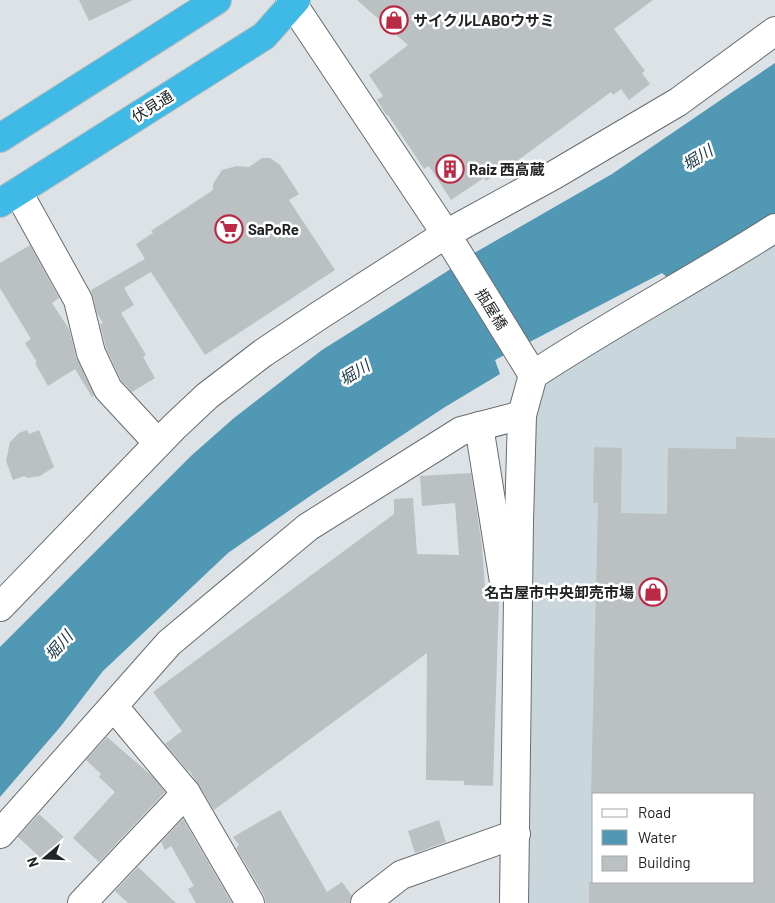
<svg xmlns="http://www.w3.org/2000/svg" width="775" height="903" viewBox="0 0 775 903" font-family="Barlow,'Noto Sans JP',sans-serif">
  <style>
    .built { fill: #c9d6dc; fill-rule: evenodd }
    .water { fill: #5098b4 }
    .building { fill: #bbc1c3 }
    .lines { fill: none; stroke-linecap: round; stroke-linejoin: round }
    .minor-casing { stroke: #686d6f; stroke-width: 30 }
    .highway-casing { stroke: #bcbdbd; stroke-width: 30 }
    .minor { stroke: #fff; stroke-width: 28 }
    .highway { stroke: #3fbae6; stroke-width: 28 }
    .labels { text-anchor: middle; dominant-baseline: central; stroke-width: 5; stroke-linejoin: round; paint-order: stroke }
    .poi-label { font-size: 15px; font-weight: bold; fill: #212324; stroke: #fff; text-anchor: start }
    .street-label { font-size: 15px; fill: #212324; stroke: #fff }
    .water-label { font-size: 16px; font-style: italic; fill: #173846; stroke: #fff }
  </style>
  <rect width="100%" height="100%" fill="#dce2e5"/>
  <path class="built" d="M 775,237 L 775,903 L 525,903 L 534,390 ZM 594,794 L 754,794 L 754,882 L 594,882 Z"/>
  <polygon class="water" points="775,63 775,221 671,281 662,273 495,360 500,374 445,407 313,494 228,553 103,671 61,726 0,797 0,647 192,455 234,418 322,350 446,272 469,256 612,174"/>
  <g class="building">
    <polygon points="79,0 133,0 89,21"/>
    <polygon points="357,0 653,0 614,29 645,71 642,73 650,84 629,100 621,89 613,95 611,92 517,161 486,181 484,178 451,200 429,166 424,169 388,115 387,116 377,100 383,96 369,75 408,45"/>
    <polygon points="262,158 270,158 280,165 299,194 289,200 335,270 205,355 151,272 124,288 134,305 121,313 146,355 143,357 155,378 132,392 121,380 106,348 100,324 103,323 97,313 91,290 145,259 136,244 153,233 151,231 213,190 213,184 222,170 237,166 249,167"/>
    <polygon points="30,245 59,298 52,303 69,329 76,357 94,395 92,397 75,369 48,386 35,363 37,362 25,343 31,339 0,288 0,263"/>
    <polygon points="27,430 29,434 39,430 54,467 40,476 28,478 24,476 13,480 6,461 10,442 19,433"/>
    <polygon points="736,437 775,438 775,903 589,903 589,882 754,882 754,794 591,794 598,503 593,503 594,447 622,448 621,513 667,514 668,448 736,449"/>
    <polygon points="471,473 482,546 485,588 491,588 499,598 493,786 464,785 464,781 426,780 427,653 214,810 189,770 188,771 165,744 182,731 153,692 394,514 394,499 413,498 417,554 459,555 455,503 422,506 420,476"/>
    <polygon points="107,737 152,776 165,792 99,862 73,838 115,792 99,777 101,774 86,760"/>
    <polygon points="280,810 327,892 342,882 352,896 350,903 266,903 264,895 236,848 239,845 233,837"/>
    <polygon points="39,814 64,837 43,860 18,837"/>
    <polygon points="183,819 232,903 196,903 188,889 194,886 171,846 165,850 161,842"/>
    <polygon points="439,820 446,842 415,853 408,831"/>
    <polygon points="138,867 176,903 128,903 115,891"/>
  </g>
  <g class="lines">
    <g class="minor-casing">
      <g id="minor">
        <polyline points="290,0 446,234 533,375"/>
        <polyline points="18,192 78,300 91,353 108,389 158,443"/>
        <polyline points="479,426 504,582 508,586"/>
        <polyline points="0,607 174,427 207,396 263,353 320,315 446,234 554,175 678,102 775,31"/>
        <polyline points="114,707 186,793 250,903"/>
        <polyline points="0,834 169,643 308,527 461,431 522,415"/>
        <polyline points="82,903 186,793"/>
        <polyline points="365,903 401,875 516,834"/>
        <path d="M 514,903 L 519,521 L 522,415 L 533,375 C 612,323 695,279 775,228"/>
      </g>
    </g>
    <g class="highway-casing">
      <g id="highway">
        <polyline points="0,138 217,0"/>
        <polyline points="0,203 264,36 296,0"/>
      </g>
    </g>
    <use href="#minor" class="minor"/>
    <use href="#highway" class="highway"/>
  </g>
  <defs>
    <g id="shop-ring" transform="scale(1.4375)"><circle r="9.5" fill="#fff" stroke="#bb2a45" stroke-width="1.5"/><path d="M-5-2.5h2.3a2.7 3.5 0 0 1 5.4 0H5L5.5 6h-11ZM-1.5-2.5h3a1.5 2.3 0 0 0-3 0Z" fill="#bb2a45"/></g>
    <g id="building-ring" transform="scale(1.4375)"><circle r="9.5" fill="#fff" stroke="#bb2a45" stroke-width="1.5"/><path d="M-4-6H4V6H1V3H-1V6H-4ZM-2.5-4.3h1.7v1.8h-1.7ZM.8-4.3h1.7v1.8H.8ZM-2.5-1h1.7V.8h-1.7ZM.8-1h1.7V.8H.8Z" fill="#bb2a45"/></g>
    <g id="supermarket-ring" transform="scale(1.4375)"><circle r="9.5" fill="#fff" stroke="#bb2a45" stroke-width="1.5"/><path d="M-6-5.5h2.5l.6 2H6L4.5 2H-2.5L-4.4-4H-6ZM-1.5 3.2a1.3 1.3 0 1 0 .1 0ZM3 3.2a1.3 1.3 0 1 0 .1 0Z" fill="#bb2a45"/></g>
  </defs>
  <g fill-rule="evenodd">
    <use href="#shop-ring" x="394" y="20"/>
    <use href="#building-ring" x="450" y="169"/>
    <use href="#supermarket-ring" x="229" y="229"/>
    <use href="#shop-ring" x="653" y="592"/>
  </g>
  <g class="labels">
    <g class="poi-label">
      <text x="413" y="20">サイクルLABOウサミ</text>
      <text x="469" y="169">Raiz 西高蔵</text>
      <text x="248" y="229">SaPoRe</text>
      <text x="634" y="592" text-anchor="end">名古屋市中央卸売市場</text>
    </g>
    <g class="street-label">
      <text transform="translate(152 106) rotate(-32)">伏見通</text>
      <text transform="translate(492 309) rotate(58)">瓶屋橋</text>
    </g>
    <g class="water-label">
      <text transform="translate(697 157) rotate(-32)">堀川</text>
      <text transform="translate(354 372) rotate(-32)">堀川</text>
      <text transform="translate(58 645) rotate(-49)">堀川</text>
    </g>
  </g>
  <rect x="592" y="793" width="162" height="90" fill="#ffffff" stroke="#a6a7a7"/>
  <rect x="602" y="809" width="25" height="8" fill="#ffffff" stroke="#a6a7a7"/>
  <text x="638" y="818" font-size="15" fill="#212324">Road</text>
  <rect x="602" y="830" width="25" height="15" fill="#5098b4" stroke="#a6a7a7"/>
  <text x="638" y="843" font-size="15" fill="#212324">Water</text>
  <rect x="602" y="856" width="25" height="15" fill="#bbc1c3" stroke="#a6a7a7"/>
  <text x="638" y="868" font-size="15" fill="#212324">Building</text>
  <g transform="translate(45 858) rotate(251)" stroke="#ffffff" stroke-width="4" paint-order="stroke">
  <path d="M0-4L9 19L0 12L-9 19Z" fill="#212324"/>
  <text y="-8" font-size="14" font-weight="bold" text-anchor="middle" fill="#212324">N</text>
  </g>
</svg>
